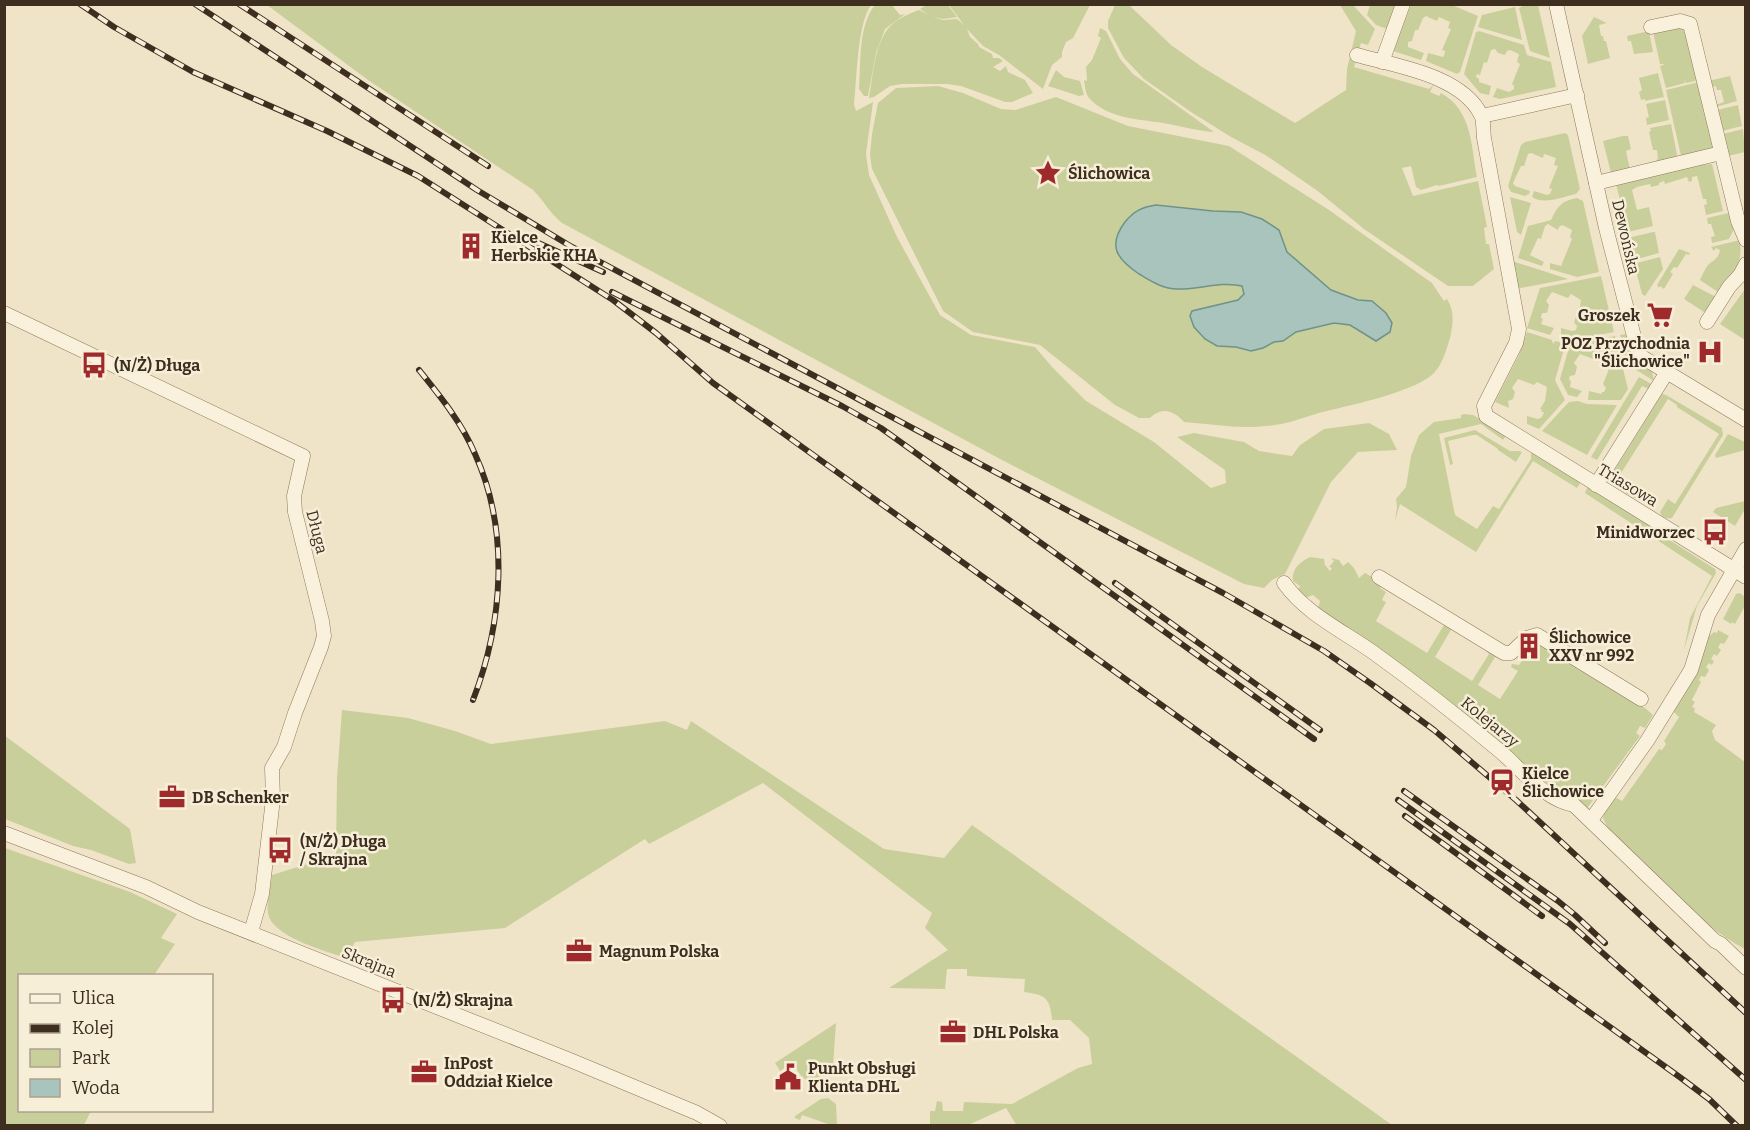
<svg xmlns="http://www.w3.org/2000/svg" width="1750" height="1130" viewBox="0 0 1750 1130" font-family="Bitter,serif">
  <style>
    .green { fill: #c9cf9b }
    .water { fill: #a9c4bc; stroke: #6f938a; stroke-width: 1.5 }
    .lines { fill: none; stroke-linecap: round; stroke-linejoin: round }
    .minor-casing { stroke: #8d765c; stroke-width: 15 }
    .minor { stroke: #faf1dc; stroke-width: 14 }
    .rail-casing { stroke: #3d2e20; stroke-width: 6 }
    .rail { stroke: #f7eed8; stroke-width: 4; stroke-dasharray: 11; stroke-linecap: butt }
    .labels { text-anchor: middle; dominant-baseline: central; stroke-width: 5; stroke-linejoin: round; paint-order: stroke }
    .poi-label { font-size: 16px; font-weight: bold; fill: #3d2e20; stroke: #f7eed8; text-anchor: start }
    .street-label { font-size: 16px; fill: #3d2e20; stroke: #f7eed8 }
  </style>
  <rect width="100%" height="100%" fill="#f0e4c8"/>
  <g class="green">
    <path d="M 267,5 L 871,5 C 857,25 857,78 854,104 L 856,111 L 873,102 L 866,154 L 869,175 L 897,237 L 940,315 L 971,335 L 1035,347 L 1053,368 L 1086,401 L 1154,442 L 1211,488 L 1226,483 L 1225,470 L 1177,437 L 1194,433 L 1244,442 L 1259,451 L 1292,456 L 1300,445 L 1324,429 L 1369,423 L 1389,434 L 1397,450 L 1358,452 L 1331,482 L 1285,574 L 1272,580 L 1264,588 L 1244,584 L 1002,460 L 562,223 C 549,212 545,202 533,190 L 368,80 Z"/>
    <path d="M 875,5 L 892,5 L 900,15 L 905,14 L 885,29 L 876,53 L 868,96 L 864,96 L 859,89 C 861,63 858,26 875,5 Z"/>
    <path d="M 927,5 L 948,5 L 957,17 L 943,19 L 933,17 L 943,20 L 957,19 L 964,25 L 949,5 L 1090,5 L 1073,38 L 1066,42 L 1062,52 L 1062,57 L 1052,65 L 1043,89 L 999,55 L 983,46 L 967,29 L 970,37 L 978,44 L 979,47 L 992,54 L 993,58 L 999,58 L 1003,61 L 993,67 L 1000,71 L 1006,66 L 1008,72 L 1025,80 L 1033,93 L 1012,102 L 1005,102 L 961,86 L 947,84 L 902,84 L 890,86 L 874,97 L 869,98 C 873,77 874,48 887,30 C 894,20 908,14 919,10 L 929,15 L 920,9 Z"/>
    <path d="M 1115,5 L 1129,5 L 1171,45 L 1202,67 L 1295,123 L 1346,90 L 1347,69 L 1356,31 L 1340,5 L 1353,5 L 1375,29 L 1368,45 L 1361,43 L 1354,67 L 1429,89 L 1434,84 L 1430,92 L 1439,96 L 1441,93 C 1473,111 1471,147 1477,177 L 1439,186 L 1437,185 L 1421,190 L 1416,187 L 1411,166 L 1402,168 L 1413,196 L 1478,181 L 1487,227 L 1484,228 L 1486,244 L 1489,244 L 1494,269 L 1473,286 L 1448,286 L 1364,229 L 1319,192 L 1267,156 L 1231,137 L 1191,112 L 1144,79 L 1124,58 L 1108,28 L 1108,21 Z"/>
    <polygon points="1370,5 1400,5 1390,30 1376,25 1367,15"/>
    <polygon points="1411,5 1452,5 1478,16 1460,72 1457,74 1426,61 1428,53 1443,57 1444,56 1445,51 1442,50 1451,29 1448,28 1450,22 1439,17 1437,21 1426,16 1423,18 1418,30 1415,30 1412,41 1408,42 1408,47 1424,53 1421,60 1393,51"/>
    <polygon points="1524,5 1538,5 1550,58 1530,51 1519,8"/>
    <polygon points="1515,7 1522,40 1478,27 1482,15"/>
    <polygon points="1594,17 1607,23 1599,25 1601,36 1603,36 1604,41 1606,41 1610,58 1588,64 1582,36"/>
    <polygon points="1679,27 1686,29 1699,80 1686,83 1684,79 1685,83 1666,88 1660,66 1665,64 1660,64 1653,32"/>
    <path d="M 1100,28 L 1106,31 L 1120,59 L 1133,74 L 1214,132 C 1197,131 1181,126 1163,123 C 1138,119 1108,119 1089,98 C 1085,93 1085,85 1084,80 L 1087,81 L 1086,67 L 1092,60 L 1101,38 L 1098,36 Z"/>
    <polygon points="1479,31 1524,45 1527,55 1551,62 1556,87 1500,99 1493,97 1497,88 1509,92 1514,89 1514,86 1512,84 1520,64 1517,62 1519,54 1510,50 1507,51 1505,55 1498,53 1495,49 1491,50 1487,63 1484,62 1480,75 1477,74 1476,77 1479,79 1479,82 1491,86 1489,95 1480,93 1464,74 1476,32"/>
    <polygon points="1649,31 1653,52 1634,54 1631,41 1628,41 1627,36"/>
    <polygon points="1056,70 1064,77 1080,81 1084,95 1079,96 1048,86"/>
    <polygon points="1658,73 1664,97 1645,101 1645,99 1641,100 1639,92 1642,90 1639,78"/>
    <polygon points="1730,76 1737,101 1716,107 1715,105 1724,102 1721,90 1717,90 1716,86 1709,88 1708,81"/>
    <polygon points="1699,82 1716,148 1682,160 1666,90"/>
    <path d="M 938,86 L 963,93 L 1001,109 L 1015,110 L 1056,97 L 1128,126 L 1229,146 L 1329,210 L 1432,283 L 1444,301 L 1447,299 C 1455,311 1453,325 1450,338 C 1446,351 1442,366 1432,375 C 1408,394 1350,405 1319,413 C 1302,418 1285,425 1266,426 C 1239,429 1211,424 1184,422 C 1174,411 1162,406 1150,418 L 1139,418 L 1115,405 L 1040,345 L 973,332 L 943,311 L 872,169 L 870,155 L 872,134 L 878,103 L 896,88 Z"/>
    <polygon points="1665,100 1669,120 1647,125 1646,118 1649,117 1646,104"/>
    <polygon points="1738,105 1742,126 1722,131 1717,110"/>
    <polygon points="1671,124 1678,160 1657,165 1656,160 1658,159 1657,150 1653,150 1649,132 1651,131 1650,128"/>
    <polygon points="1743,129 1745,152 1728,156 1723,134"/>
    <path d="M 1565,133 L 1568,135 L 1580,189 L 1576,194 C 1563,197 1543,205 1532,197 L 1534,191 L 1547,195 L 1550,194 L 1552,189 L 1549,188 L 1558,166 L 1554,165 L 1556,158 L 1544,154 L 1543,158 L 1531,153 L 1528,154 L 1524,166 L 1521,166 L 1513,183 L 1515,186 L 1530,191 L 1529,194 L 1525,196 L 1511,192 L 1508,186 L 1521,145 L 1525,142 Z"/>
    <polygon points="1623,136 1628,136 1631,149 1626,151 1630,170 1611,173 1603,141"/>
    <polygon points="1698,163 1703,165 1712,164 1723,211 1706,215 1704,205 1707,204 1706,199 1703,199 1697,176 1692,177 1692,181 1689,182 1687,177 1665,184 1664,181 1659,183 1659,185 1651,187 1650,184 1637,187 1632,190 1637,210 1649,207 1653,226 1628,232 1616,184"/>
    <polygon points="1510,197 1531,203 1521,235 1517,232"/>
    <path d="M 1577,198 L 1583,201 L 1599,272 L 1577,277 L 1550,269 L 1550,263 L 1561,266 L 1572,239 L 1570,237 L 1572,230 L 1562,225 L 1559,227 L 1558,230 L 1548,224 L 1545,226 L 1541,239 L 1538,238 L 1530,255 L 1544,262 L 1542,266 L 1518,258 L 1528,226 L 1551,220 C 1558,206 1561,201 1577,198 Z"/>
    <polygon points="1733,212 1736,225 1729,239 1712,243 1711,237 1715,236 1711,224 1708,224 1707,218"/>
    <polygon points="1653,232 1655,232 1659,253 1634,260 1632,258 1628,238"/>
    <path d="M 1740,240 C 1743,265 1734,274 1721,294 L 1700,280 C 1702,275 1705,269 1708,265 C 1713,260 1718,260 1720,250 L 1716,248 L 1714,251 L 1711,247 Z"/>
    <polygon points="1679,249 1690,253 1689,255 1686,254 1677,268 1674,267 1670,272 1673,274 1664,289 1660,286 1659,288 1657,285"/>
    <polygon points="1660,257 1663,269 1645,296 1642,294 1635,267 1637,263"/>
    <polygon points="1512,261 1568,279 1516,289"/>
    <polygon points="1601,276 1614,332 1569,341 1561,338 1561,328 1572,331 1576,330 1577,326 1574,322 1580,307 1581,300 1571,294 1568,298 1552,292 1546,301 1549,305 1547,313 1542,313 1541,318 1543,319 1541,324 1554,328 1550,335 1527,328 1540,288"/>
    <polygon points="1693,285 1718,298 1707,314 1684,299"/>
    <polygon points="1745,289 1745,340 1720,324"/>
    <polygon points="1527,332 1552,340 1553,344 1555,341 1563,343 1564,349 1555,380 1565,400 1539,429 1527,424 1527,416 1538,419 1542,417 1544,412 1541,412 1542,410 1540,409 1545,401 1547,387 1537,382 1534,385 1518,379 1512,388 1515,392 1513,399 1508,401 1509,408 1495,402 1519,355"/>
    <polygon points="1627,334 1652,372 1654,381 1627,364 1620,335"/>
    <polygon points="1615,336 1628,389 1621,400 1588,400 1589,391 1601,394 1602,392 1604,392 1606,388 1603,384 1609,369 1607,368 1609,362 1600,357 1596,360 1580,354 1574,363 1577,367 1575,375 1570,376 1569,380 1571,381 1570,387 1582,391 1577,397 1568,395 1560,379 1570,344"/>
    <polygon points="1639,377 1653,385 1649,389 1642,386 1597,460 1591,457"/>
    <path d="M 1662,394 L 1666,395 L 1722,428 L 1723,435 L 1672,518 C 1666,519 1662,518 1660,512 L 1668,499 L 1675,504 L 1719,434 L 1677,407 L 1677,405 L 1668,399 L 1616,481 L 1639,496 L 1634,498 L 1614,485 L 1611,476 Z"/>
    <polygon points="1578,401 1587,404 1617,405 1587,455 1542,431 1569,402"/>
    <polygon points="1464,414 1473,415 1507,434 1503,440 1481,424 1439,434 1455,515 1477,529 1493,506 1499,509 1531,459 1531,453 1535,453 1582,480 1577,488 1533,461 1476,552 1400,504 1395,521 1397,507 1396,499 1406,487 1411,456 1419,435 1434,422 1461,418 1461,415"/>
    <polygon points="1475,430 1510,451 1519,451 1522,452 1516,462 1498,450 1498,449 1477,435 1473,435 1448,441 1453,464 1450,465 1444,438"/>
    <polygon points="1728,434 1745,442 1745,450 1716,458 1715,455"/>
    <polygon points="1588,486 1655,527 1654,530 1715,569 1716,573 1697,606 1684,650 1690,618 1712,576 1585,493"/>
    <polygon points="1745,501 1745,509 1735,526 1713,512 1716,508"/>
    <path d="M 1310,557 L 1324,559 L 1325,565 L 1330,571 L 1332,568 L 1329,567 L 1334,561 L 1331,558 L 1339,560 L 1343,566 L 1348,562 L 1354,568 L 1359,578 L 1365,573 L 1383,583 L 1380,588 L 1386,592 L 1382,600 L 1386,602 L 1376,621 L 1427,653 L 1444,625 L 1437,620 L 1452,628 L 1435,657 L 1472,681 L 1489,654 L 1483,647 L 1504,659 L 1503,661 L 1495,657 L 1478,685 L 1500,699 L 1518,671 L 1511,667 L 1512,664 L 1519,665 L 1533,645 L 1528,642 L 1537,641 L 1645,708 L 1653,715 L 1645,728 L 1640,726 L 1636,733 L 1640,736 L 1637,740 L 1585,811 L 1558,793 L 1529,767 L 1318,609 L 1320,601 L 1313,595 L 1305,598 L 1295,588 L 1299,588 L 1300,586 L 1293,581 C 1291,569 1300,562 1310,557 Z"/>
    <polygon points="1740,593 1745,597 1745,606 1735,624 1732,622 1731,624 1723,619 1736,594"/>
    <path d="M 1718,630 L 1729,636 L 1724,644 L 1721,643 L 1718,647 L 1721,650 L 1717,656 L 1714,654 L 1711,659 L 1714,661 L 1712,665 L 1709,663 L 1706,667 L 1709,670 L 1705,677 L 1701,676 L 1699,680 L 1701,682 L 1692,700 L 1695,702 L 1692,707 L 1695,708 L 1694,712 L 1716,725 L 1712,731 L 1715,740 L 1745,762 L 1745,949 C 1697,924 1650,870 1610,832 L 1603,818 L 1605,810 L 1613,799 L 1617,798 L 1622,801 L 1659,749 L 1662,750 L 1666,744 L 1664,741 L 1679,717 L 1673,711 L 1699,667 L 1708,637 L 1714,632 L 1717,633 Z"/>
    <path d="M 342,710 L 408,718 L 455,731 L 491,744 L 665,721 L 687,730 L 691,721 L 884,849 L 944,858 L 972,825 L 1392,1125 L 1017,1126 L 1006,1108 L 968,1125 L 930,1125 L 930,1111 L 935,1111 L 937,1101 L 942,1102 L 943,1111 L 963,1111 L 964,1102 L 1012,1104 L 1078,1068 L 1092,1064 L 1089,1038 L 1070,1020 L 1052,1020 C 1050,997 1045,995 1024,992 L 1025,979 L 967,976 L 967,969 L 947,969 L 945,989 L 889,988 L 948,950 L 925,928 L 932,913 L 763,783 L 649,844 L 645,839 L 505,928 L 355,942 L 350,951 L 342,957 C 323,950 271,936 268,913 C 266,901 271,886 272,875 L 336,855 L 337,778 Z"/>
    <polygon points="4,735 130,829 136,863 129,864 91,850 73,846 5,819"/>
    <polygon points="5,848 130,892 177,914 161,938 175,944 154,975 20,976 20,1110 91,1111 84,1125 5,1125"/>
    <polygon points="836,1023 833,1066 811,1083 802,1077 792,1063 780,1071 775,1063"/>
    <polygon points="828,1098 836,1104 837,1125 831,1125 802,1115 800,1120 795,1118 795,1116 821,1099"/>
  </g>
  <path class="water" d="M 1156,205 L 1213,211 L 1241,212 L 1262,219 L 1279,230 L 1287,252 L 1331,290 L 1358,300 L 1372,301 L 1386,313 L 1392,323 L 1390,332 L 1376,341 L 1350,325 L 1334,323 L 1296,332 L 1283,341 L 1274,342 L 1263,348 L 1251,351 L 1236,347 L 1217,346 L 1205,339 L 1194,327 L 1190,316 L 1192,311 L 1238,300 L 1244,294 L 1242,286 C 1220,281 1199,290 1177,289 C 1163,289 1151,281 1139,274 C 1117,259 1107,246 1125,222 C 1134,211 1142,207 1156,205 Z"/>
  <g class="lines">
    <g class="minor-casing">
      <g id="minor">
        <polyline points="1556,4 1606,228 1638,352 1642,357 1746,420"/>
        <polyline points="1651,27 1680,21 1690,24 1738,221 1746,240"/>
        <path d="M 1357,55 C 1395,66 1462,75 1481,115 C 1484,120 1483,131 1484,138 L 1519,329 L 1516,343 L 1484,406 L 1486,416 L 1746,577"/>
        <polyline points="1382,62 1403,4"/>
        <polyline points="1482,116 1577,95"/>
        <polyline points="1596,183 1721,153"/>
        <polyline points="4,313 303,456 294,496 295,512 322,621 324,636 321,647 295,713 284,747 272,768 273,799 262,894 251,932"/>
        <polyline points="1707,322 1729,287 1740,275 1746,264"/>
        <polyline points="1596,485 1667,372"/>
        <polyline points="1379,577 1504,653 1511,653 1527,638 1537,635 1641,699"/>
        <path d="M 1284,583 C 1306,614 1343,631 1374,653 C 1417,684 1459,717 1501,752 C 1522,770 1545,800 1574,805 L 1715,941 L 1721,944 L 1746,968"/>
        <polyline points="1591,820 1647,741 1691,670 1708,615 1746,549"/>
        <polyline points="4,833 146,887 198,912 570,1060 697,1113 720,1126"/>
      </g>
    </g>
    <use href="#minor" class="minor"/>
    <g class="rail-casing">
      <g id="rail">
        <polyline points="80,4 114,27 193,72 327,131 418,176 613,300 656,333 713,383 1681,1078 1709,1099 1737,1126"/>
        <polyline points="195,4 477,190 572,247 1223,593 1324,651 1370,683 1434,730 1516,800 1746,1013"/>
        <polyline points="239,4 488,166"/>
        <polyline points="534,241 603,272"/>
        <polyline points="612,292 842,406 881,428 1314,739"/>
        <path d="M 419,370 C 440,396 462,423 475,454 C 510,531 503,623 473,700"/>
        <polyline points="1115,583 1320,730"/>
        <polyline points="1404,791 1558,901 1575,915 1605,943"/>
        <polyline points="1398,800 1570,924 1746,1080"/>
        <polyline points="1405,816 1542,916"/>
      </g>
    </g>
    <use href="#rail" class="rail"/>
  </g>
  <defs>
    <g id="sight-bare" transform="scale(2.07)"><path d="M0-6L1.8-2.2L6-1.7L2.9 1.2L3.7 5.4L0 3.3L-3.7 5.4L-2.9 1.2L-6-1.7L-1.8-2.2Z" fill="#9e2a2b" stroke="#f7eed8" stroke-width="2.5" paint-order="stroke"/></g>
    <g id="building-bare" transform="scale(2.07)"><path d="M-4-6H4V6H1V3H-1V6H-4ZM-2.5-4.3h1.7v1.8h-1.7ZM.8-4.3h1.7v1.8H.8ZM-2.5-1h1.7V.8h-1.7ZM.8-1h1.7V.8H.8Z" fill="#9e2a2b" stroke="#f7eed8" stroke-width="2.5" paint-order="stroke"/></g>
    <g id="supermarket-bare" transform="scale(2.07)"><path d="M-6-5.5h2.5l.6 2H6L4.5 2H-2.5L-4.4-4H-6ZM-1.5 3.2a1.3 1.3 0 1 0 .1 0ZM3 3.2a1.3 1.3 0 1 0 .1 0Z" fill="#9e2a2b" stroke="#f7eed8" stroke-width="2.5" paint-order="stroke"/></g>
    <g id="hospital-bare" transform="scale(2.07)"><path d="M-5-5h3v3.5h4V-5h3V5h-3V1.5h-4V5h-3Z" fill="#9e2a2b" stroke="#f7eed8" stroke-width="2.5" paint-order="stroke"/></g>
    <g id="bus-bare" transform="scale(2.07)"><path d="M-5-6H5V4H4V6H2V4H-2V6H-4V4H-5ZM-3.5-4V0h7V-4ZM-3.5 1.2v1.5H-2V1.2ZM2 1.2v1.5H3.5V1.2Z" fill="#9e2a2b" stroke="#f7eed8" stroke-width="2.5" paint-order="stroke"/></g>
    <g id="station-bare" transform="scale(2.07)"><path d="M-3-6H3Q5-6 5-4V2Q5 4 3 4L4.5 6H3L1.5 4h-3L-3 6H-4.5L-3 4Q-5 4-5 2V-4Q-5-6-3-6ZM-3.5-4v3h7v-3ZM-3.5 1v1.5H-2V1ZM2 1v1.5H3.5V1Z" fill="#9e2a2b" stroke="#f7eed8" stroke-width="2.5" paint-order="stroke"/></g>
    <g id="office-bare" transform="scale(2.07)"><path d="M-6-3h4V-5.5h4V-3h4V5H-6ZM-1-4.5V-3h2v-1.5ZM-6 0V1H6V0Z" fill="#9e2a2b" stroke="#f7eed8" stroke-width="2.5" paint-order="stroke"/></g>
    <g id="civic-bare" transform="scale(2.07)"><path d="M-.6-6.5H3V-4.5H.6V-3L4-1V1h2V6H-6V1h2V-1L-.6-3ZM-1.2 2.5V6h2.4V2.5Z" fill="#9e2a2b" stroke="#f7eed8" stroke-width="2.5" paint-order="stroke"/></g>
  </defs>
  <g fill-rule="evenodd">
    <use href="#sight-bare" x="1048" y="173"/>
    <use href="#building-bare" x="471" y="246"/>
    <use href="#supermarket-bare" x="1660" y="315"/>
    <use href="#hospital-bare" x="1710" y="352"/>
    <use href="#bus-bare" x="94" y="365"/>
    <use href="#bus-bare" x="1715" y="532"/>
    <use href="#building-bare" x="1529" y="646"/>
    <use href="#station-bare" x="1502" y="782"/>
    <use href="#office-bare" x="172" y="797"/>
    <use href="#bus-bare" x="280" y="850"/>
    <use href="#office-bare" x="579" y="951"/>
    <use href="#bus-bare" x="393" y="1000"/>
    <use href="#office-bare" x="953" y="1032"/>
    <use href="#office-bare" x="424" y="1072"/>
    <use href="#civic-bare" x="788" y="1077"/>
  </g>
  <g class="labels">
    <g class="poi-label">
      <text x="1068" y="173">Ślichowica</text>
      <text x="491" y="237">Kielce<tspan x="491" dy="18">Herbskie KHA</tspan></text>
      <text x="1640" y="315" text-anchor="end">Groszek</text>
      <text x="1690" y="343" text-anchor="end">POZ Przychodnia<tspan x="1690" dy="18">"Ślichowice"</tspan></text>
      <text x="114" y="365">(N/Ż) Długa</text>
      <text x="1695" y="532" text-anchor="end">Minidworzec</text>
      <text x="1549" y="637">Ślichowice<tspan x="1549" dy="18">XXV nr 992</tspan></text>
      <text x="1522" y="773">Kielce<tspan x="1522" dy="18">Ślichowice</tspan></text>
      <text x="192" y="797">DB Schenker</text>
      <text x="300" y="841">(N/Ż) Długa<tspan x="300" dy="18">/ Skrajna</tspan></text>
      <text x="599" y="951">Magnum Polska</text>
      <text x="413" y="1000">(N/Ż) Skrajna</text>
      <text x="973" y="1032">DHL Polska</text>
      <text x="444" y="1063">InPost<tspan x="444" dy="18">Oddział Kielce</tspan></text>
      <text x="808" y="1068">Punkt Obsługi<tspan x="808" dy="18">Klienta DHL</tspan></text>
    </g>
    <g class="street-label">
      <text transform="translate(1626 237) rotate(77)">Dewońska</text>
      <text transform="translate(1628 485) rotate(31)">Triasowa</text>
      <text transform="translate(317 532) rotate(76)">Długa</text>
      <text transform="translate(1490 722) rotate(39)">Kolejarzy</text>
      <text transform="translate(369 962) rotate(22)">Skrajna</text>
    </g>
  </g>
  <rect width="1750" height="1130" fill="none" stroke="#3d2e20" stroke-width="12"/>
  <rect x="18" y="974" width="195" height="138" fill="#f7eed8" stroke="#ada18e" stroke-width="1.5"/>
  <rect x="30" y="994" width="30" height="9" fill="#faf1dc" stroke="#ada18e" stroke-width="1.5"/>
  <text x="72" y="1004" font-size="18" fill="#3d2e20">Ulica</text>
  <rect x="30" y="1024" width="30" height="9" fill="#3d2e20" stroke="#ada18e" stroke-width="1.5"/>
  <text x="72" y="1034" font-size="18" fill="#3d2e20">Kolej</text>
  <rect x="30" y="1049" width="30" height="18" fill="#c9cf9b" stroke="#ada18e" stroke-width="1.5"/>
  <text x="72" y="1064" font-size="18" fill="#3d2e20">Park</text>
  <rect x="30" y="1079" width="30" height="18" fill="#a9c4bc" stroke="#ada18e" stroke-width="1.5"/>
  <text x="72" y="1094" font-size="18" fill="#3d2e20">Woda</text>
</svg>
